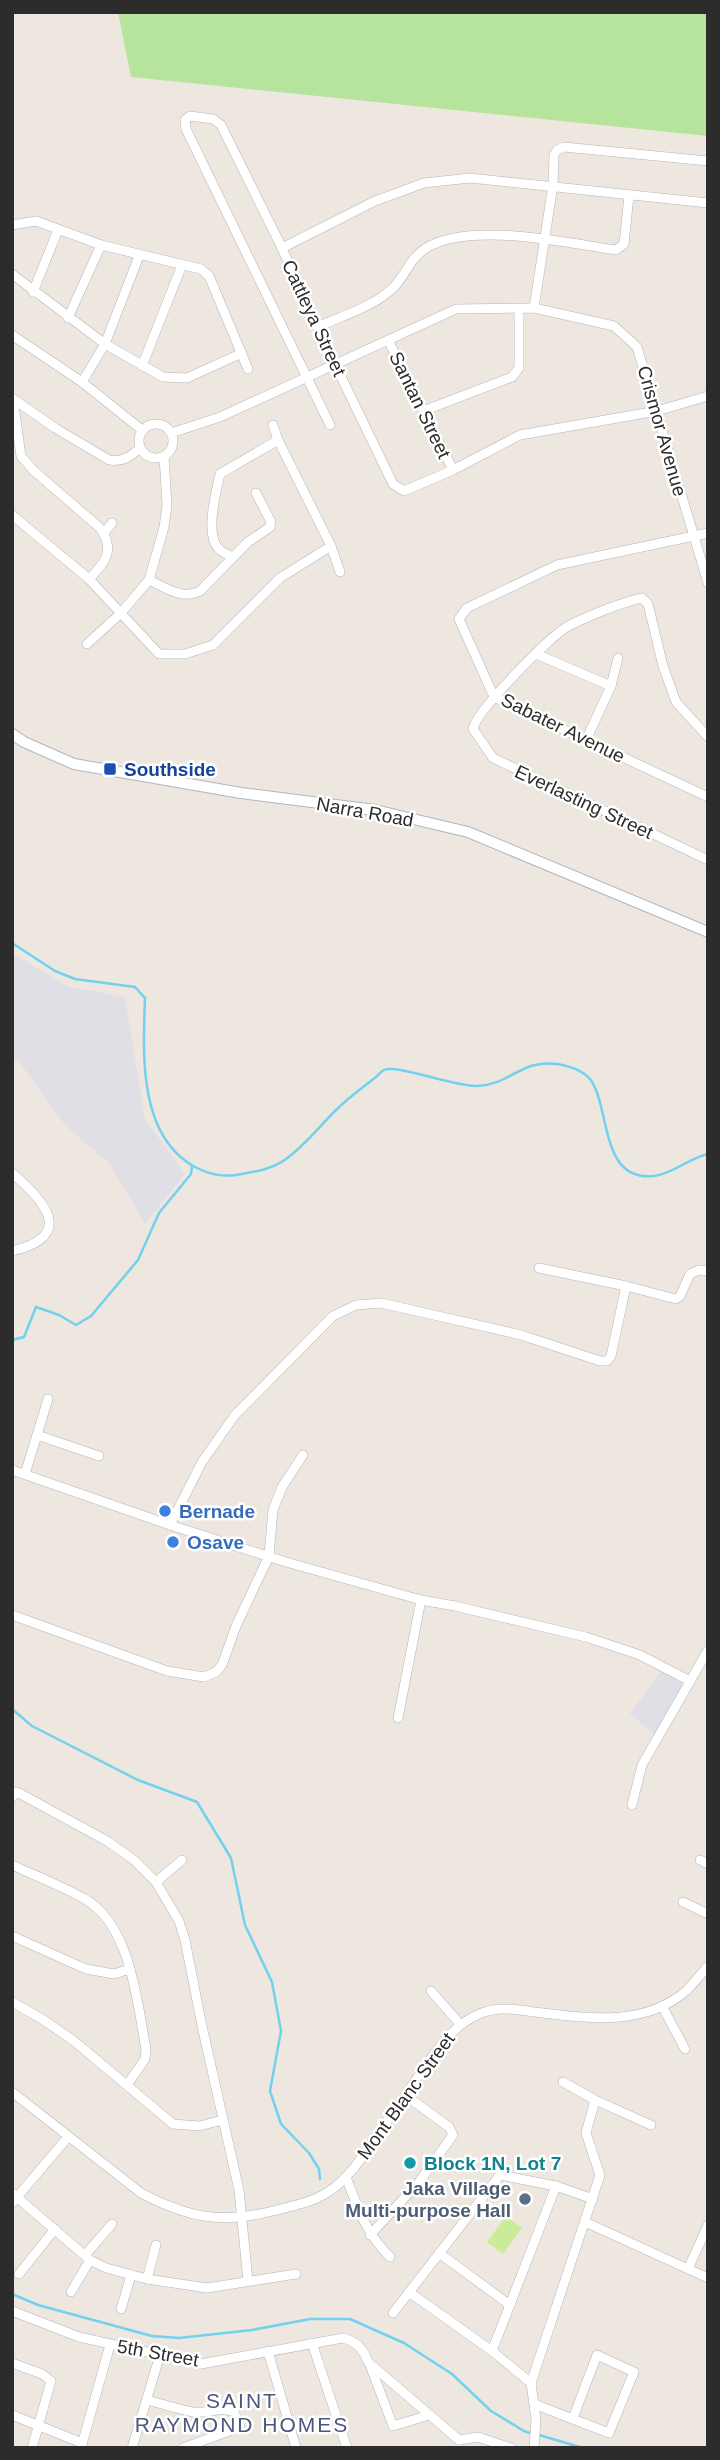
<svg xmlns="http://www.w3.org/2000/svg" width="720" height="2460" viewBox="0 0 720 2460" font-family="Helvetica,sans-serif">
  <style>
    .industrial { fill: #e1dfe6 }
    .green { fill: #b6e49c }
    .pitch { fill: #caeb97 }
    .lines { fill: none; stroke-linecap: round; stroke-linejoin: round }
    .stream { stroke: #72d1ef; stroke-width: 2.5 }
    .minor-casing { stroke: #b2b5c0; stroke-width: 10 }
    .tertiary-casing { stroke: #b2b5c0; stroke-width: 12 }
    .minor { stroke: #fff; stroke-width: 9 }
    .tertiary { stroke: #fff; stroke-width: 10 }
    .transit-dot { fill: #1a4fb4; stroke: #fff; stroke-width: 2.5 }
    .shop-dot { fill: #3f7fe0; stroke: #fff; stroke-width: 2.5 }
    .culture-dot { fill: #0f9aa8; stroke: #fff; stroke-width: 2.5 }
    .service-dot { fill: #5c6f8a; stroke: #fff; stroke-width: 2.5 }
    .labels { text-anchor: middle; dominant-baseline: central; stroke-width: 5; stroke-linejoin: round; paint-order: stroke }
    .street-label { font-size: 19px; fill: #2c2c2c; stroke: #fff }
    .transit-label { font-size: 19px; font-weight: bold; fill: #164399; stroke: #fff; text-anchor: start }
    .shop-label { font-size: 19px; font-weight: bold; fill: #366cbe; stroke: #fff; text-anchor: start }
    .culture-label { font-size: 19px; font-weight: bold; fill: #0d838f; stroke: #fff; text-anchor: start }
    .service-label { font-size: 19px; font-weight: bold; fill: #4e5e75; stroke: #fff; text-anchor: end }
    .neighbourhood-label { font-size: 21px; letter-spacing: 2px; fill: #4c567e; stroke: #fff }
  </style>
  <rect width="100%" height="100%" fill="#eee7df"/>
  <g class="industrial">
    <polygon points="12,953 67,986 125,997 145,1119 185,1174 145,1224 110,1164 65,1125 18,1060 12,1057"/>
    <polygon points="661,1671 683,1684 655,1734 630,1714"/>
  </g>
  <polygon class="green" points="118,12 708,12 708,136 131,77"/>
  <polygon class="pitch" points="506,2216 522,2228 503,2254 487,2242"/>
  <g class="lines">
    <g class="stream">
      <path d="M 12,943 L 55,971 L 75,979 L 135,987 L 145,998 C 143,1054 138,1136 195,1167 C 208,1174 221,1177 236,1175 C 253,1172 271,1170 286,1159 C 304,1146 319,1127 335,1111 C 348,1098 362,1088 376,1077 C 379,1075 381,1071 384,1070 C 395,1064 457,1087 477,1086 C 510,1085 521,1059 557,1064 C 569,1066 582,1070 590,1079 C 611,1107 599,1182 654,1176 C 673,1174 689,1158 708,1154"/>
      <polyline points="12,1340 24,1337 36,1307 59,1315 76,1325 91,1316 138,1260 159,1213 191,1174 192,1166"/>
      <polyline points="12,1709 32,1726 138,1780 197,1802 231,1858 245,1925 272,1982 281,2031 270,2091 281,2124 309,2153 319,2169 320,2179"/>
      <polyline points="12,2294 38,2305 152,2336 179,2338 252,2330 310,2319 350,2319 404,2343 452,2374 491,2411 524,2431 533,2434"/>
      <polyline points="539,2435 583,2448"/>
    </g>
    <g class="minor-casing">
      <g id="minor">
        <polyline points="708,203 470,178 424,183 375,201 282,248 317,327 393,484 404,491 453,470 520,435 657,411 708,396"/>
        <polyline points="12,225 36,221 101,245 201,269 209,276 248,369"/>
        <polyline points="282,248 221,125 213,119 190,116 185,120 186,129 330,425"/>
        <polyline points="12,274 105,344 163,377 187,378 242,353"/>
        <polyline points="33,292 58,230"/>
        <polyline points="534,308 553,185 554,155 557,150 564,147 708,161"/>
        <polyline points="68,318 101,245"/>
        <path d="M 317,327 C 342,316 373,307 393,288 C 407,274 409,259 426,248 C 469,221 567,243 616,250 L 624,244 L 629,196"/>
        <polyline points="12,335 82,382 142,430"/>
        <polyline points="388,340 453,470"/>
        <polyline points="142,366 182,265"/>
        <polyline points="82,382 105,344 139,256"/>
        <path d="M 12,398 L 55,428 L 109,460 C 123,462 130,457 140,448"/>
        <path d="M 13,399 L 21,456 L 34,471 L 99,527 C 116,549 106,562 89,579"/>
        <polyline points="423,411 512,377 519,368 519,309"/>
        <circle cx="156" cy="441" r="17"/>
        <polyline points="273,425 278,440 331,546 340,572"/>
        <polyline points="171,433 220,417 456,309 534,308 614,326 637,347 708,583"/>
        <polyline points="12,515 89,579 159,654 185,654 213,645 280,578 331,546"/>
        <polyline points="104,533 112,523"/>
        <polyline points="708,533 557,565 467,608 459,619 494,697 708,797"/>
        <path d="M 233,557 C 229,555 221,552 218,548 C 205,533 216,492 220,474 L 278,440"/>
        <path d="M 149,580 C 166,588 182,600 200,591 L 248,542 L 270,527 L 271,522 L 256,493"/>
        <polyline points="87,644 120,614 149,580 164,527 167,505 164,456"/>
        <polyline points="536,654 611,686"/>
        <path d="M 708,737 L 676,702 L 663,666 L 648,604 L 642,598 C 625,601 580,619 565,628 C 548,639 476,711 473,729 L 493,758 L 708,860"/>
        <polyline points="586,740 611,686 618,658"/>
        <path d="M 12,1173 C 45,1201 76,1236 12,1251"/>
        <polyline points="539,1268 626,1286 676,1299 680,1296 690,1274 699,1270 708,1271"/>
        <polyline points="37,1435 99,1456"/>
        <polyline points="12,1470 170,1525 286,1562 421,1600 455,1606 586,1637 640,1655 690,1681"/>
        <polyline points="25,1474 48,1399"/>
        <polyline points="170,1525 202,1462 235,1415 333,1316 356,1305 381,1303 521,1335 600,1361 607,1361 611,1356 626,1286"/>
        <polyline points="12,1615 167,1671 204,1677 216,1672 222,1665 236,1626 269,1556 273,1510 282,1487 303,1455"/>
        <polyline points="398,1718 421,1600"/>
        <polyline points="12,1797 17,1792 107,1841 134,1860 156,1882 179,1921 185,1940 202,2026 239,2190 248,2281"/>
        <polyline points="632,1805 642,1765 708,1650"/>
        <polyline points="700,1860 708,1864"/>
        <path d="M 12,1865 C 36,1876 62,1886 85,1899 C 131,1926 137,2002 146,2049 L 145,2059 L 127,2085"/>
        <polyline points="156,1882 182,1860"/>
        <polyline points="683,1902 708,1914"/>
        <polyline points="12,1936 86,1969 114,1974 130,1969"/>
        <polyline points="431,1991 460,2024"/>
        <polyline points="12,2002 42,2019 74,2041 173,2124 199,2126 223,2120"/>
        <polyline points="662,2006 685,2049"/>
        <polyline points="563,2082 595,2100 651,2125"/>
        <path d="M 12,2092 L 141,2193 C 189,2218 220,2224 273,2211 C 292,2206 311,2203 328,2192 C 350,2178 365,2153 379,2132 C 395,2110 410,2088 425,2067 C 440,2046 453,2026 477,2015 C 495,2006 515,2009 534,2012 C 586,2018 644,2028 687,1990 C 694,1983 701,1974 708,1966"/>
        <path d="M 346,2177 C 358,2208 365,2232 390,2257"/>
        <polyline points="12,2193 90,2260 106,2268 147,2279 207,2288 296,2274"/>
        <polyline points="12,2203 68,2137"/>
        <polyline points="585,2222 708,2278"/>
        <polyline points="370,2235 419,2182 453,2135 449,2127 405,2095"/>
        <polyline points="439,2253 510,2305"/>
        <polyline points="85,2255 112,2224"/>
        <polyline points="688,2269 708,2225"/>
        <polyline points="19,2274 55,2229"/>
        <polyline points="147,2279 156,2245"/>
        <polyline points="71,2292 90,2260"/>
        <polyline points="409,2292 492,2351 531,2383 536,2419 534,2448"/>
        <polyline points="121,2309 131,2275"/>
        <path d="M 12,2311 L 79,2337 L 201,2364 L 343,2338 C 356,2341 364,2350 368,2362 L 459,2440"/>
        <polyline points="393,2313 500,2175 556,2186 593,2199"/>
        <polyline points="312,2343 347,2448"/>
        <polyline points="268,2351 296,2448"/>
        <polyline points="492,2351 556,2186"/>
        <polyline points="12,2363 42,2374 51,2381"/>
        <polyline points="370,2365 393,2426 429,2415"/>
        <polyline points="531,2383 600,2175 586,2133 595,2100"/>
        <path d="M 147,2400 C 162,2404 178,2409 193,2412 C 207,2414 221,2406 234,2412 L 240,2427 L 183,2448"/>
        <polyline points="534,2404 609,2433 634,2372 597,2355 573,2418"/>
        <polyline points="12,2415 82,2443"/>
        <polyline points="459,2440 478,2437 511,2448"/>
        <polyline points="32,2448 51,2381"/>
        <polyline points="81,2448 110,2345"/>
        <polyline points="132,2448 160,2355"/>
      </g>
    </g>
    <g class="tertiary-casing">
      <polyline id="tertiary" points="12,734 24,742 74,764 241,793 375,810 468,832 708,932"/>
    </g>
    <use href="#minor" class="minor"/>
    <use href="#tertiary" class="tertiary"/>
  </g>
  <rect class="transit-dot" x="103" y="762" width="14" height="14" rx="3.5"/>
  <g class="shop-dot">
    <circle cx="165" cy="1511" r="7"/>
    <circle cx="173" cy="1542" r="7"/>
  </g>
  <circle class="culture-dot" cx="410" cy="2163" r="7"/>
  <circle class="service-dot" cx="525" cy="2199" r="7"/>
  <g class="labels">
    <g class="street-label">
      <text transform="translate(314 318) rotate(65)">Cattleya Street</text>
      <text transform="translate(420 405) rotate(64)">Santan Street</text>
      <text transform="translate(662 431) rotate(74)">Crismor Avenue</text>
      <text transform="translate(563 728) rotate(26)">Sabater Avenue</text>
      <text transform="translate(584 802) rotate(25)">Everlasting Street</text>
      <text transform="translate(365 812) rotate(10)">Narra Road</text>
      <text transform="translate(406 2096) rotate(-54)">Mont Blanc Street</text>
      <text transform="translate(158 2353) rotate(10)">5th Street</text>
    </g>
    <g class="transit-label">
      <text x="124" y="769">Southside</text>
    </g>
    <g class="shop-label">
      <text x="179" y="1511">Bernade</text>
      <text x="187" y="1542">Osave</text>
    </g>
    <g class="culture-label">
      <text x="424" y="2163">Block 1N, Lot 7</text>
    </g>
    <g class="service-label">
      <text x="511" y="2188">Jaka Village<tspan x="511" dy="22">Multi-purpose Hall</tspan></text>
    </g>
    <g class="neighbourhood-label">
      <text x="242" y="2400">SAINT<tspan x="242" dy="24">RAYMOND HOMES</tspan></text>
    </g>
  </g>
  <rect width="720" height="2460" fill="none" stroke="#2c2c2c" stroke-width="28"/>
</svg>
